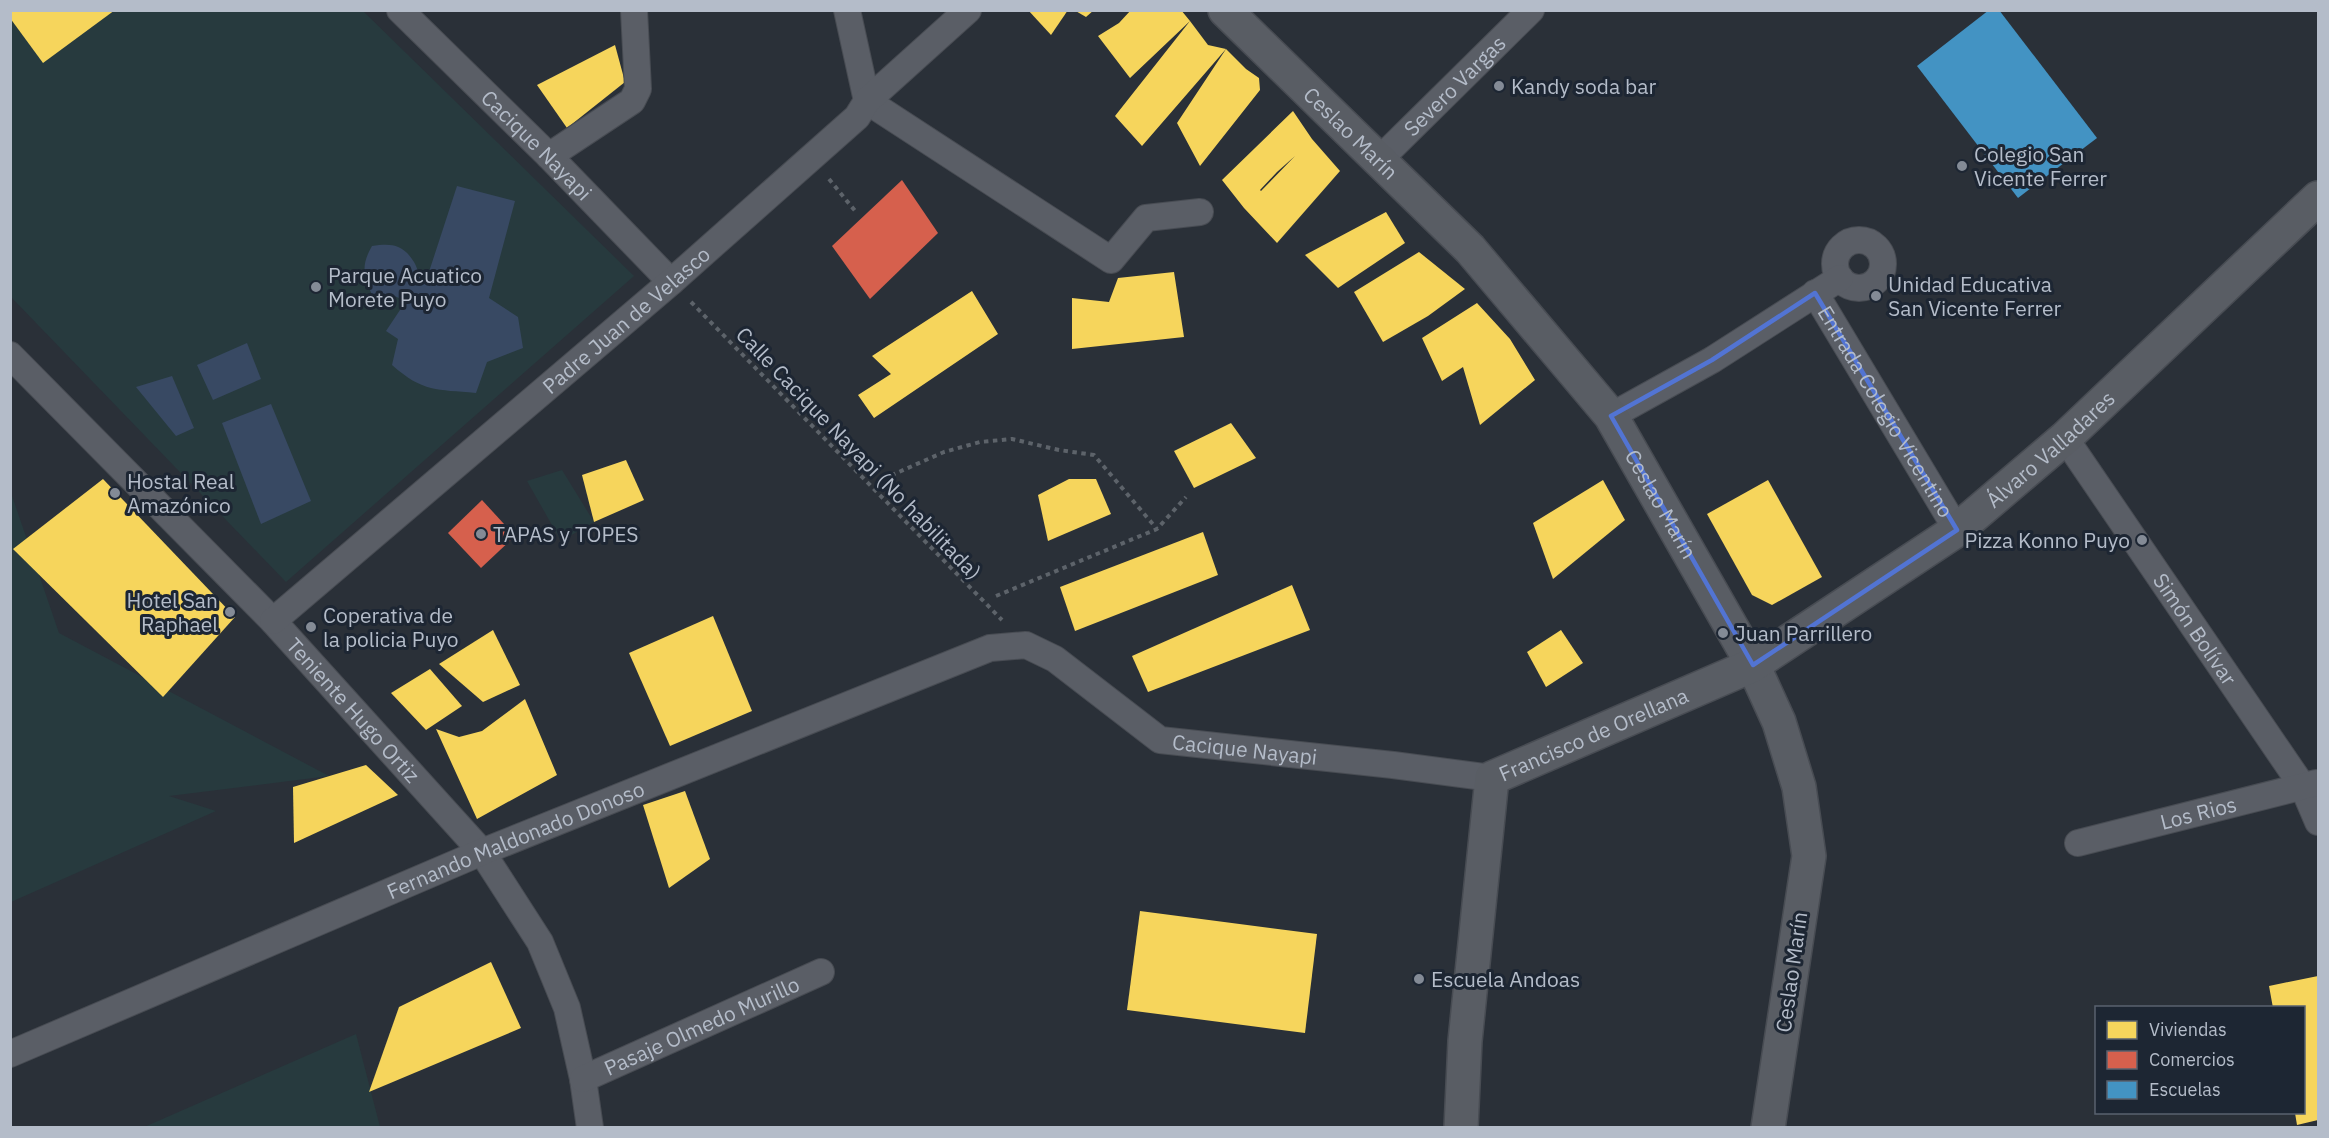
<svg xmlns="http://www.w3.org/2000/svg" width="2329" height="1138" viewBox="0 0 2329 1138" font-family="'IBM Plex Sans',sans-serif">
  <style>
    .green { fill: #273a3e }
    .water { fill: #384963 }
    .homes { fill: #f6d55c; fill-rule: evenodd }
    .shops { fill: #d6604d }
    .schools { fill: #4393c3 }
    .lines { fill: none; stroke-linecap: round; stroke-linejoin: round }
    .street-casing { stroke: #484c53; stroke-width: 28 }
    .secondary-casing { stroke: #484c53; stroke-width: 36 }
    .path { stroke: #5d636a; stroke-width: 4; stroke-dasharray: 4.5 4.5; stroke-linecap: butt }
    .street { stroke: #5a5e66; stroke-width: 26 }
    .secondary { stroke: #595d64; stroke-width: 33 }
    .marked { fill: none; stroke: #5274d3; stroke-width: 4.5; stroke-linejoin: round }
    .poi-dot { fill: #848b96; stroke: #1d2633; stroke-width: 2 }
    .labels { text-anchor: middle; dominant-baseline: central; stroke-width: 6; stroke-linejoin: round; paint-order: stroke }
    .street-label { font-size: 21px; fill: #b4bcc9; stroke: #1d2633 }
    .poi-label { font-size: 21px; fill: #b4bcc9; stroke: #1d2633; text-anchor: start }
  </style>
  <rect width="100%" height="100%" fill="#2a3038"/>
  <g class="green">
    <polygon points="11,10 363,11 634,276 286,582 11,297"/>
    <polygon points="562,470 594,522 561,541 527,481"/>
    <polygon points="10,490 59,633 329,776 169,796 216,811 11,902"/>
    <polygon points="356,1034 380,1127 142,1128"/>
  </g>
  <g class="water">
    <path d="M 457,186 L 515,201 L 489,298 L 518,317 L 523,348 L 487,362 L 476,393 C 436,389 424,393 392,365 L 398,339 L 386,331 L 406,301 L 392,295 L 373,297 C 364,276 360,267 372,246 C 391,243 403,244 414,262 C 419,270 417,276 426,281 Z"/>
    <polygon points="247,343 261,379 213,400 197,365"/>
    <polygon points="172,376 194,428 176,436 136,387"/>
    <polygon points="271,404 311,501 261,524 222,423"/>
  </g>
  <g class="homes">
    <polygon points="10,10 115,10 43,63 10,18"/>
    <polygon points="1028,10 1068,10 1051,35"/>
    <polygon points="1074,10 1094,10 1086,17"/>
    <polygon points="1131,10 1181,10 1190,21 1208,45 1226,49 1142,146 1115,116 1190,21 1130,78 1098,36 1119,23"/>
    <polygon points="615,45 625,82 567,128 537,85"/>
    <polygon points="1226,49 1246,69 1259,78 1260,90 1200,166 1177,123"/>
    <path d="M 1293,111 L 1312,139 L 1340,171 L 1277,243 L 1244,208 L 1222,180 ZM 1295,156 L 1261,191 L 1260,190 L 1277,172 Z"/>
    <polygon points="1386,212 1405,243 1338,288 1305,255"/>
    <polygon points="1419,252 1465,289 1428,316 1383,342 1354,292"/>
    <polygon points="1174,272 1184,337 1072,349 1072,298 1109,302 1118,278"/>
    <polygon points="972,291 998,334 874,418 858,395 891,374 872,356"/>
    <polygon points="1477,303 1510,339 1535,380 1480,425 1463,367 1442,381 1422,338"/>
    <polygon points="1231,423 1256,458 1194,488 1174,451"/>
    <polygon points="626,460 644,500 594,522 582,475"/>
    <polygon points="103,479 235,617 163,697 13,549"/>
    <polygon points="1069,479 1096,479 1111,514 1048,541 1038,495"/>
    <polygon points="1603,480 1625,520 1553,579 1533,523"/>
    <polygon points="1768,480 1822,577 1772,605 1752,595 1707,514"/>
    <polygon points="1203,532 1218,575 1075,631 1060,587"/>
    <polygon points="1292,585 1310,630 1148,692 1132,656"/>
    <polygon points="713,616 752,711 670,746 629,653"/>
    <polygon points="493,630 520,685 483,702 439,664"/>
    <polygon points="1561,630 1583,663 1546,687 1527,652"/>
    <polygon points="430,669 462,706 426,730 391,693"/>
    <polygon points="525,699 557,775 477,819 436,729 459,737 482,731"/>
    <polygon points="366,765 398,795 294,843 293,787"/>
    <polygon points="685,791 710,859 669,888 643,805"/>
    <polygon points="1140,911 1317,934 1305,1033 1127,1010"/>
    <polygon points="491,962 521,1028 369,1092 399,1007"/>
    <polygon points="2318,976 2318,1120 2297,1125 2295,1113 2304,1113 2304,1008 2273,1008 2269,986"/>
  </g>
  <g class="shops">
    <polygon points="902,180 938,233 870,299 832,246"/>
    <polygon points="482,500 515,536 481,568 448,533"/>
  </g>
  <polygon class="schools" points="1989,10 1999,10 2097,138 2018,198 1917,66"/>
  <g class="lines">
    <g class="street-casing">
      <g id="street">
        <path id="s1" d="M 400,10 L 549,156 L 671,282"/>
        <polyline points="847,10 867,101 1111,260 1146,218 1200,212"/>
        <polyline points="549,156 632,101 638,89 634,10"/>
        <path id="s2" d="M 1379,160 L 1531,10"/>
        <circle cx="1859" cy="264" r="24"/>
        <path id="s3" d="M 1815,293 L 1957,530"/>
        <path id="s4" d="M 10,355 L 273,621 L 482,852 L 540,942 L 567,1008 L 583,1079 L 590,1128"/>
        <polyline points="1611,416 1712,360 1840,278"/>
        <path id="s5" d="M 2065,438 L 2303,787 L 2318,822"/>
        <path id="s6" d="M 273,621 L 671,282 L 857,117 L 867,101 L 968,10"/>
        <path id="s7" d="M 2078,843 L 2316,783"/>
        <path id="s8" d="M 10,1054 L 482,852 L 990,648 L 1026,645 L 1055,659 L 1160,740 L 1393,765 L 1492,778"/>
        <path id="s9" d="M 583,1079 L 821,972"/>
      </g>
    </g>
    <g class="secondary-casing">
      <g id="secondary">
        <path id="s10" d="M 1225,10 L 1470,249 L 1611,416 L 1753,665 L 1779,722 L 1799,787 L 1809,856 L 1768,1128"/>
        <path id="s11" d="M 1461,1128 L 1465,1041 L 1492,778 L 1753,665 L 1957,530 L 2065,438 L 2318,198"/>
      </g>
    </g>
    <g class="path">
      <polyline points="829,179 856,212"/>
      <polyline points="691,302 1002,620"/>
      <polyline points="883,479 944,452 980,442 1012,439 1059,450 1094,455 1157,529"/>
      <polyline points="996,596 1157,529 1186,497"/>
    </g>
    <use href="#street" class="street"/>
    <use href="#secondary" class="secondary"/>
  </g>
  <path class="marked" d="M 1815,293 L 1957,530 L 1753,665 L 1611,416 L 1712,360 Z"/>
  <g class="poi-dot">
    <circle cx="1499" cy="86" r="6"/>
    <circle cx="1962" cy="166" r="6"/>
    <circle cx="316" cy="287" r="6"/>
    <circle cx="1876" cy="296" r="6"/>
    <circle cx="115" cy="493" r="6"/>
    <circle cx="481" cy="534" r="6"/>
    <circle cx="2142" cy="540" r="6"/>
    <circle cx="230" cy="612" r="6"/>
    <circle cx="311" cy="627" r="6"/>
    <circle cx="1723" cy="633" r="6"/>
    <circle cx="1419" cy="979" r="6"/>
  </g>
  <g class="labels">
    <g class="street-label">
      <text stroke="none"><textPath href="#s2" startOffset="106">Severo Vargas</textPath></text>
      <text stroke="none"><textPath href="#s10" startOffset="176">Ceslao Marín</textPath></text>
      <text stroke="none"><textPath href="#s1" startOffset="192">Cacique Nayapi</textPath></text>
      <text stroke="none"><textPath href="#s6" startOffset="464">Padre Juan de Velasco</textPath></text>
      <text stroke="none"><textPath href="#s3" startOffset="138">Entrada Colegio Vicentino</textPath></text>
      <text stroke="none"><textPath href="#s11" startOffset="1004">Álvaro Valladares</textPath></text>
      <text transform="translate(859 453) rotate(46)">Calle Cacique Nayapi (No habilitada)</text>
      <text stroke="none"><textPath href="#s10" startOffset="662">Ceslao Marín</textPath></text>
      <text stroke="none"><textPath href="#s5" startOffset="231">Simón Bolívar</textPath></text>
      <text stroke="none"><textPath href="#s4" startOffset="494">Teniente Hugo Ortiz</textPath></text>
      <text stroke="none"><textPath href="#s11" startOffset="462">Francisco de Orellana</textPath></text>
      <text stroke="none"><textPath href="#s8" startOffset="1347">Cacique Nayapi</textPath></text>
      <text stroke="none"><textPath href="#s7" startOffset="124">Los Rios</textPath></text>
      <text stroke="none"><textPath href="#s8" startOffset="549">Fernando Maldonado Donoso</textPath></text>
      <text transform="translate(1791 972) rotate(-82)">Ceslao Marín</text>
      <text stroke="none"><textPath href="#s9" startOffset="130">Pasaje Olmedo Murillo</textPath></text>
    </g>
    <g class="poi-label">
      <text x="1511" y="86">Kandy soda bar</text>
      <text x="1974" y="154">Colegio San<tspan x="1974" dy="24">Vicente Ferrer</tspan></text>
      <text x="328" y="275">Parque Acuatico<tspan x="328" dy="24">Morete Puyo</tspan></text>
      <text x="1888" y="284">Unidad Educativa<tspan x="1888" dy="24">San Vicente Ferrer</tspan></text>
      <text x="127" y="481">Hostal Real<tspan x="127" dy="24">Amazónico</tspan></text>
      <text x="493" y="534">TAPAS y TOPES</text>
      <text x="2130" y="540" text-anchor="end">Pizza Konno Puyo</text>
      <text x="218" y="600" text-anchor="end">Hotel San<tspan x="218" dy="24">Raphael</tspan></text>
      <text x="323" y="615">Coperativa de<tspan x="323" dy="24">la policia Puyo</tspan></text>
      <text x="1735" y="633">Juan Parrillero</text>
      <text x="1431" y="979">Escuela Andoas</text>
    </g>
  </g>
  <rect width="2329" height="1138" fill="none" stroke="#b4bcc9" stroke-width="24"/>
  <rect x="2095" y="1006" width="210" height="108" fill="#1d2633" stroke="#59626f" stroke-width="1.5"/>
  <rect x="2107" y="1021" width="30" height="18" fill="#f6d55c" stroke="#59626f" stroke-width="1.5"/>
  <text x="2149" y="1036" font-size="18" fill="#b4bcc9">Viviendas</text>
  <rect x="2107" y="1051" width="30" height="18" fill="#d6604d" stroke="#59626f" stroke-width="1.5"/>
  <text x="2149" y="1066" font-size="18" fill="#b4bcc9">Comercios</text>
  <rect x="2107" y="1081" width="30" height="18" fill="#4393c3" stroke="#59626f" stroke-width="1.5"/>
  <text x="2149" y="1096" font-size="18" fill="#b4bcc9">Escuelas</text>
</svg>
